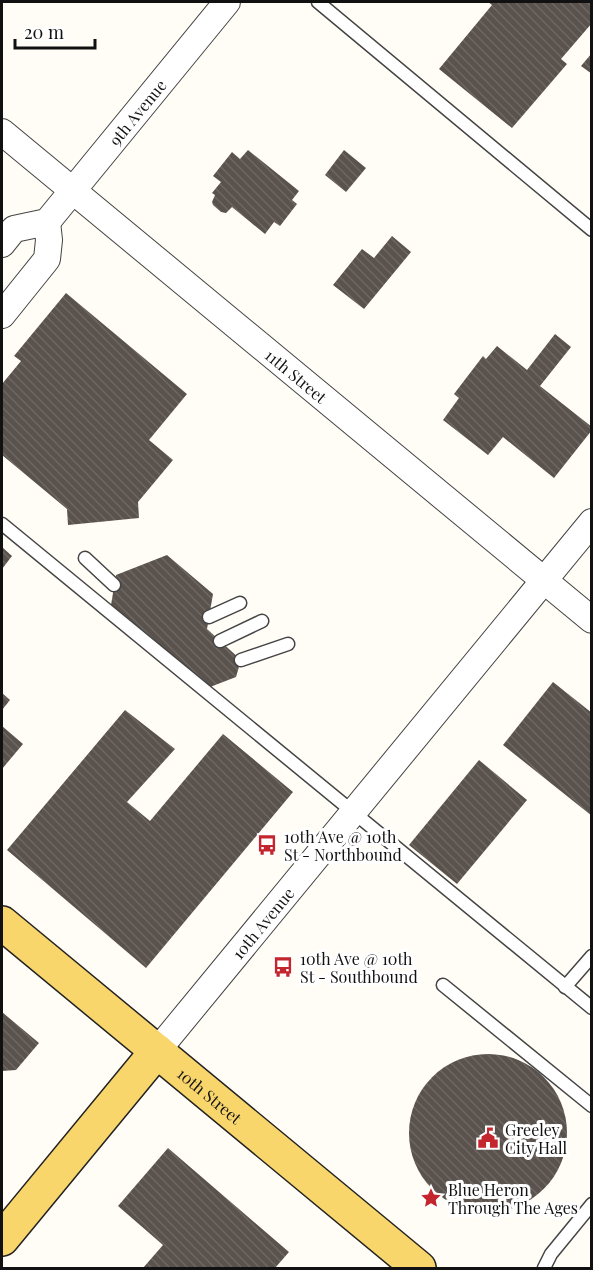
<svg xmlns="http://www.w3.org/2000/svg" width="593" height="1270" viewBox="0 0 593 1270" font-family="'Playfair Display',serif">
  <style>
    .building { fill: url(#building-back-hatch) }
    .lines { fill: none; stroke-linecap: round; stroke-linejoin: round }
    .service-casing { stroke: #444; stroke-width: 15 }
    .minor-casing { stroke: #444; stroke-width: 28 }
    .primary-casing { stroke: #222; stroke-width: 36 }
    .service { stroke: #fff; stroke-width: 12 }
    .minor { stroke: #fff; stroke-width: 26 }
    .primary { stroke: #f9d66b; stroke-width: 33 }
    .labels { text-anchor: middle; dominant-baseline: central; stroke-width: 6; stroke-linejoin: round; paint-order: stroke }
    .street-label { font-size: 16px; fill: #111; stroke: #fff }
    .poi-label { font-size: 16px; fill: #111; stroke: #fff; text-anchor: start }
  </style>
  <defs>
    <pattern id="building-back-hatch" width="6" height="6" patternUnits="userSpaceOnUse" patternTransform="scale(1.5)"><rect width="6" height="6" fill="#5a524d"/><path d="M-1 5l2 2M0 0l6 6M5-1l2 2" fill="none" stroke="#6d6662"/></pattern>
  </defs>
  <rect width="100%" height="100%" fill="#fffdf5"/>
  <g class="building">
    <polygon points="488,2 592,2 592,23 561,59 567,64 512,128 439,69 492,5"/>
    <polygon points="592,53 592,74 581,66"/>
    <polygon points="248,150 299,191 292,200 297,204 280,226 274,222 265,234 232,207 226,213 221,212 213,205 212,202 215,195 212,193 221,182 213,176 232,152 240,159"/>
    <polygon points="344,150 366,168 346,192 325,175"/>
    <polygon points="392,236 411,252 364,309 333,285 362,249 374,258"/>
    <polygon points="66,293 187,394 149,440 173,460 138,502 139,518 68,525 67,509 2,455 2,384 21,361 14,356"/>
    <polygon points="555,334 571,347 540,386 592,427 592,430 554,478 503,437 488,455 443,420 459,398 454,394 483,356 486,359 497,346 527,370"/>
    <polygon points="2,547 12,556 2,569"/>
    <polygon points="167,555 213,594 207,629 241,660 236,677 210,687 111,605 116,575"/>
    <polygon points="553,682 592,713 592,816 503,745"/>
    <polygon points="2,693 10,700 2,710"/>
    <polygon points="125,710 175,749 127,802 150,821 223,734 293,792 146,968 7,850"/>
    <polygon points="2,726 23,744 2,769"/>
    <polygon points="479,760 527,800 457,884 409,845"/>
    <polygon points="2,1012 39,1043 16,1070 2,1071"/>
    <circle cx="488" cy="1133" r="79"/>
    <polygon points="168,1148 289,1252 275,1268 143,1268 163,1245 118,1206"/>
  </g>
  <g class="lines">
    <g class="service-casing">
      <g id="service">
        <polyline points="318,2 592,230"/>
        <polyline points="2,524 592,1008"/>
        <polyline points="85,558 114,585"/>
        <polyline points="209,617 240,603"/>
        <polyline points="220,641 262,621"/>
        <polyline points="241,660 288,644"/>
        <polyline points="443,985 592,1106"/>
        <polyline points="565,987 592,956"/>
        <polyline points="544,1268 551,1254 592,1204"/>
      </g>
    </g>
    <g class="minor-casing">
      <g id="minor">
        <path id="s1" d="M 2,132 L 592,620"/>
        <path id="s2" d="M 2,244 L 14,229 L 47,222 L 227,2"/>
        <polyline points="2,315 47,259 49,240 47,222"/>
        <path id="s3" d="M 157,1051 L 592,522"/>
      </g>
    </g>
    <g class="primary-casing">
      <g id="primary">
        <path id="s4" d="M 2,923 L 419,1268"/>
        <polyline points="2,1239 157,1051"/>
      </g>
    </g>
    <use href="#service" class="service"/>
    <use href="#minor" class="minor"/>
    <use href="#primary" class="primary"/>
  </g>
  <defs>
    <g id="bus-bare" transform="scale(1.62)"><path d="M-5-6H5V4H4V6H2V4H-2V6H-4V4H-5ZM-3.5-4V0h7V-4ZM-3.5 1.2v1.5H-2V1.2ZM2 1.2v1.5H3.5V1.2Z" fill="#c4262e" stroke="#fff" stroke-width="2.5" paint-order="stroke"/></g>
    <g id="civic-bare" transform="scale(1.62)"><path d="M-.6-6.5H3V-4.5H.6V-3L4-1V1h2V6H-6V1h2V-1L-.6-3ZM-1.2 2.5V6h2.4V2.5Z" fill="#c4262e" stroke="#fff" stroke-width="2.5" paint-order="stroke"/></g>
    <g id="sight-bare" transform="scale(1.62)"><path d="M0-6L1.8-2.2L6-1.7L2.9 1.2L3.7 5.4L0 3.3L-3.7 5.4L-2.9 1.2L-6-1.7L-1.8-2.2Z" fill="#c4262e" stroke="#fff" stroke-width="2.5" paint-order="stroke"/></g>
  </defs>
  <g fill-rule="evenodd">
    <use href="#bus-bare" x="267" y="845"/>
    <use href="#bus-bare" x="283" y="967"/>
    <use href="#civic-bare" x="488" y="1138"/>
    <use href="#sight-bare" x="431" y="1198"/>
  </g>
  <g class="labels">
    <g class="street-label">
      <text stroke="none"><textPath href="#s2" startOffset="195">9th Avenue</textPath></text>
      <text stroke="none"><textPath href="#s1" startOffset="382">11th Street</textPath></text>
      <text stroke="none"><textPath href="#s3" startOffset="166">10th Avenue</textPath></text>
      <text stroke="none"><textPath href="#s4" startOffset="270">10th Street</textPath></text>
    </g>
    <g class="poi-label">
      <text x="284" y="836">10th Ave @ 10th<tspan x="284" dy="18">St - Northbound</tspan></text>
      <text x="300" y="958">10th Ave @ 10th<tspan x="300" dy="18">St - Southbound</tspan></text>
      <text x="505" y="1129">Greeley<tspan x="505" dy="18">City Hall</tspan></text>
      <text x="448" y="1189">Blue Heron<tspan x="448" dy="18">Through The Ages</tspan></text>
    </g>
  </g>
  <rect width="593" height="1270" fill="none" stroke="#111111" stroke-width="6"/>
  <path d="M15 39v9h80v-9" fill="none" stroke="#111111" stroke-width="3"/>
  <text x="24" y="39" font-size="18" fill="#111111" stroke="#ffffff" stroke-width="4.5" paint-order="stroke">20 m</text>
</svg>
